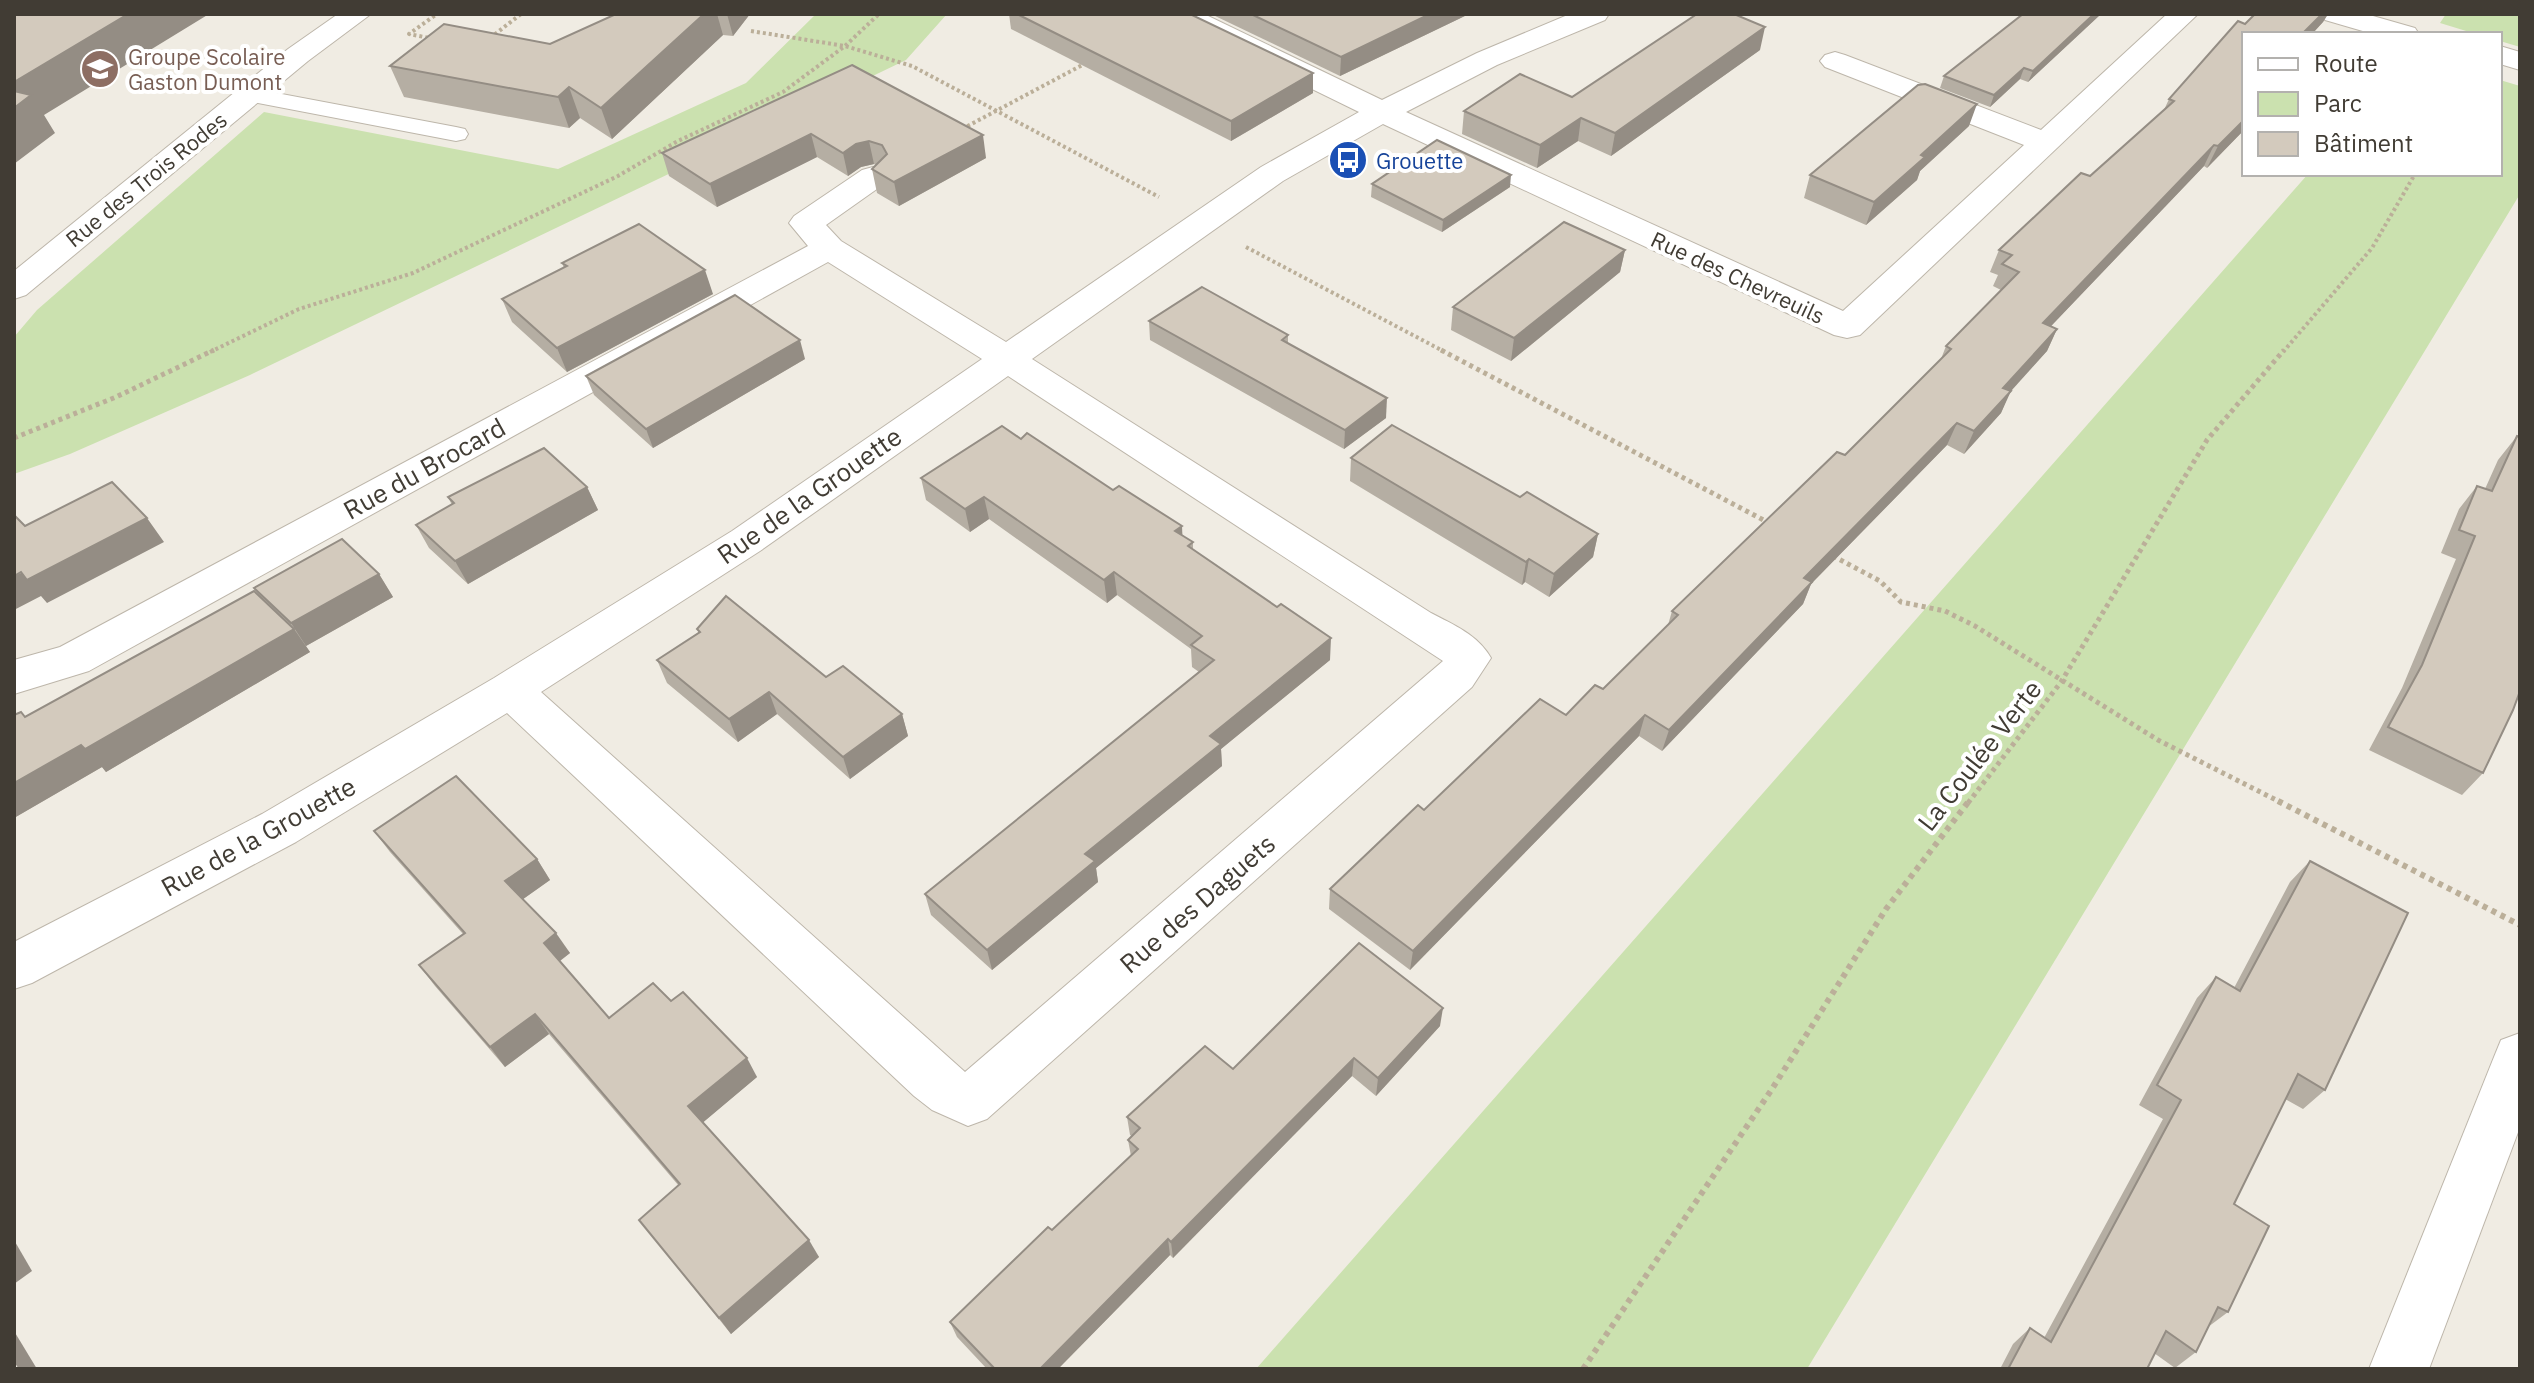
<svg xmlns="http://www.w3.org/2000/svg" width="2534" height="1383" viewBox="0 0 2534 1383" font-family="'IBM Plex Sans',sans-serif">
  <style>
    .green { fill: #cbe1af }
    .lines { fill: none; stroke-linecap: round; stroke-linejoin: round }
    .lane-casing { stroke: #bdb6aa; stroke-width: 2 }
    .street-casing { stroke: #bdb6aa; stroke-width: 2 }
    .path-far2 { stroke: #bbaf99; stroke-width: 4; stroke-dasharray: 3 3; stroke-linecap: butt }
    .path-far1 { stroke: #bbaf99; stroke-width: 5; stroke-dasharray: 4 4; stroke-linecap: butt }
    .path { stroke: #bbaf99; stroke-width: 6; stroke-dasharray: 5 5; stroke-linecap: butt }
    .lane { fill: #fff; fill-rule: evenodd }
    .street { fill: #fff; fill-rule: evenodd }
    .wall { fill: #b5aea3 }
    .shaded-wall { fill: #948d84 }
    .building { fill: #d3cabd; stroke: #948d84; stroke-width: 2 }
    .labels { text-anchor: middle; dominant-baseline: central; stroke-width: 8; stroke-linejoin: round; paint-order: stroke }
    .far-education-label { font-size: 22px; fill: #785e54; stroke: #fff; text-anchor: start }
    .far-transit-label { font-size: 22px; fill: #164399; stroke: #fff; text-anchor: start }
    .far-street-label { font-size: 22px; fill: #413c34; stroke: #fff }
    .street-label { font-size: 26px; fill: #413c34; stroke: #fff }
  </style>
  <rect width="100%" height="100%" fill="#f0ece3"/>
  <g class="green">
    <polygon points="816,14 947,14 906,60 250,375 70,454 14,474 14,337 37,310 264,112 558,169 746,83"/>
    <polygon points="2446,14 2520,14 2520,47 2500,41 2500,34 2476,34 2440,23"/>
    <polygon points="2500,80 2520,86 2520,194 1807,1369 1256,1369 2308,174 2500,174"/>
  </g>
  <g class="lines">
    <g class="lane-casing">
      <polygon id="lane" points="250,88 456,127 465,129 468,134 465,139 456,141 242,100 238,95 242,90"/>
    </g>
    <g class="street-casing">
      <g id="street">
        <polygon points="338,14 371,14 308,61 26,295 14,299 14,271 288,49"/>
        <path d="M 1167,14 L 1204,14 L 1382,100 L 1477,53 L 1570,14 L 1609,14 L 1605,20 L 1497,65 L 1406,112 L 1843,311 L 2024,145 L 1825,67 L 1820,61 L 1825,55 L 1835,52 L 1845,55 L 2041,130 L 2167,14 L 2198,14 L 1860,335 L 1847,338 L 1834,335 L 1383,124 L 1283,181 L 1032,359 L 1431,613 C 1454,625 1478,635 1491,658 L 1472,687 L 987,1119 L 968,1126 L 932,1110 L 914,1096 L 507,713 L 296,842 L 32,983 L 14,989 L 14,942 L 262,814 L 494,678 L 732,531 L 982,359 L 828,262 L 89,671 L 14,694 L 14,660 L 60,647 L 808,246 L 789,223 L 794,216 L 862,170 L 873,167 L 884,170 L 889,177 L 884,184 L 826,225 L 841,241 L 1006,342 L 1261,167 L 1359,112 L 1171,20 ZM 1008,376 L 1443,661 L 965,1072 L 541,692 L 760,551 Z"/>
        <polygon points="2321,14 2366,14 2415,28 2419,34 2373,34 2325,20"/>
        <polygon points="2500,46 2520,52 2520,70 2500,64"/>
        <polygon points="2520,1033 2520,1127 2429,1369 2369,1369 2494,1057 2501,1040"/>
      </g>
    </g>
    <g class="path-far2">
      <polyline points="751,31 845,46 912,66 1159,197"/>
      <polyline points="490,38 521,14"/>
      <polyline points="434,39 409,34 437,14"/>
      <polyline points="962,129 1088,62"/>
      <polyline points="1246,247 1445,352"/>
      <polyline points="210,352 299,309 413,273 618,176 678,141 783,92 845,46 879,14"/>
      <polyline points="2283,352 2372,248 2415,174"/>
    </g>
    <g class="path-far1">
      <polyline points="1441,350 1771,524"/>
      <polyline points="14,438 116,397 214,350"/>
      <polyline points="1833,556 1880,581 1901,602 1945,611 1975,626 2158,740 2282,803"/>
      <polyline points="1968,803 2061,682 2207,440 2284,350"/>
    </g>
    <g class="path">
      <polyline points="2278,801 2520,925"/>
      <polyline points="1583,1369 1772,1089 1886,909 1969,801"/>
    </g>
    <use href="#lane" class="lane"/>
    <use href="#street" class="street"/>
  </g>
  <g class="wall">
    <polygon points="616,14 750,14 733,36 723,35 612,139 580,118 569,128 404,97 390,66 550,44"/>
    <polygon points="1009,14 1190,14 1313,73 1313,93 1231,141 1011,29"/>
    <polygon points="1211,14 1469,14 1340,76"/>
    <polygon points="2023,14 2101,14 2028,82 2020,79 1990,107 1940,88 1944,76"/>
    <polygon points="2255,14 2328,14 2323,22 2312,34 2244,34 2244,130 2207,168 2204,166 2051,326 2057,329 2047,351 2010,391 2001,413 1964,454 1947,445 1811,584 1803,604 1662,751 1639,736 1410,970 1329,909 1330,889 1424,810 1566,715 1603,689 1668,625 1672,611 1845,455 1941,359 1946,346 2001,290 1993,286 1998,275 1990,272 1999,250 2090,176 2164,110 2169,99"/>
    <polygon points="1760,50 1611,156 1578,141 1537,168 1462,134 1464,111 1572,97"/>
    <polygon points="852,65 986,158 899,206 877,193 872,169 876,165 874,164 861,167 848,176 817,157 717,207 669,176 662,153"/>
    <polygon points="1969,126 1920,171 1917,180 1866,225 1804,198 1810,175"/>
    <polygon points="1372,184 1510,187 1442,232 1371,197"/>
    <polygon points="1625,250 1620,272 1511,361 1451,330 1453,307"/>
    <polygon points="562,263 713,294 567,372 512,322 502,299 564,268"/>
    <polygon points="1149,321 1288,335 1288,343 1386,418 1344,449 1150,340"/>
    <polygon points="805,359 653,448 594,395 586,376"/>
    <polygon points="2517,436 2483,773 2462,795 2369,750 2402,688 2456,559 2441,553 2459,509 2477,486 2485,489 2498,460"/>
    <polygon points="1021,439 1113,490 1182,526 1182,536 1193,542 1193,549 1330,660 1221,749 1222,766 1096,868 1098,882 992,970 931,915 925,894 1199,672 1192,667 1191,649 1117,595 1107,603 989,519 970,532 926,500 921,478"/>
    <polygon points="1351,458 1520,497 1598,534 1593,557 1549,597 1525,582 1522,585 1350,481"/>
    <polygon points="587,487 598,510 468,584 429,548 416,525 452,505 448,497"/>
    <polygon points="379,574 393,597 306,646 304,643 310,652 106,772 102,767 14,818 14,715 25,717 260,597 254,588"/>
    <polygon points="697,629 826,677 902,714 908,736 850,779 777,714 738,742 667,683 657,660 699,633"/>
    <polygon points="374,831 537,859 550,880 523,899 570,953 560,961 609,1018 671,1001 757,1077 703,1122 819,1257 731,1334 639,1220 679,1186 549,1034 505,1067 435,986 419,965 463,934 390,852"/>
    <polygon points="2310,861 2325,1090 2303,1109 2285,1099 2234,1204 2228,1312 2208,1327 2196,1352 2175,1368 2154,1353 2147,1369 2000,1369 2013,1344 2030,1328 2044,1338 2163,1119 2139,1105 2197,998 2216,977 2234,988 2290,882"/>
    <polygon points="1440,1026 1376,1096 1352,1076 1173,1258 1170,1255 1058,1369 987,1369 957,1337 950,1322 1052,1230 1131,1156 1128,1140 1132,1136 1130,1135 1127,1117 1233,1069"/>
  </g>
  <g class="shaded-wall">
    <polygon points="128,14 209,14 44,115 55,133 14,164 14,82"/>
    <polygon points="704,14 717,14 723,35 612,139 601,108"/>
    <polygon points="727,14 750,14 733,36"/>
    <polygon points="1430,14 1469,14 1340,76 1341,57"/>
    <polygon points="2094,14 2101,14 2028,82 2033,71"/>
    <polygon points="2322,14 2328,14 2323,22 2312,34 2302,34"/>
    <polygon points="1765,27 1760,50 1611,156 1615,133"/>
    <polygon points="2024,68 2020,79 1990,107 1994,95"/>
    <polygon points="1313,73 1313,93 1231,141 1231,121"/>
    <polygon points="569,87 580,118 569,128 558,97"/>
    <polygon points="1977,104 1969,126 1920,171 1917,180 1866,225 1874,202 1921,155"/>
    <polygon points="1581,118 1578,141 1537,168 1540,145"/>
    <polygon points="2244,120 2244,130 2207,168 2218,146"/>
    <polygon points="811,134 817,157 717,207 710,184"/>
    <polygon points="983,135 986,158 899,206 894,182"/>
    <polygon points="869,141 874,164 861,167 848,176 843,153 856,144"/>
    <polygon points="2214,145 2204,166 2033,345 2043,323"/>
    <polygon points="1511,175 1510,187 1442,232 1443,220"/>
    <polygon points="1625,250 1620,272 1511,361 1514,338"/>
    <polygon points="705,270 713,294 567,372 557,348"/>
    <polygon points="2057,329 2047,351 1994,410 2003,388"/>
    <polygon points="800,340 805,359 653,448 646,429"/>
    <polygon points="2011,391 2001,413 1964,454 1974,431"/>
    <polygon points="1387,398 1386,418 1344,449 1345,430"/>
    <polygon points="1957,423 1947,445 1811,584 1803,604 1662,751 1669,730 1804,578"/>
    <polygon points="587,487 598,510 468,584 455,561"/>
    <polygon points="984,497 989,519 970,532 965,509"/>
    <polygon points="147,518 164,542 47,603 41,596 14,610 14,576"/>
    <polygon points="1182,526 1183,549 1175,531"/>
    <polygon points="1598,534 1593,557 1549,597 1554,574"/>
    <polygon points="1529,559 1525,582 1522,585 1526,562"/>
    <polygon points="1114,572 1117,595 1107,603 1104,580"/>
    <polygon points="379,574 393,597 306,646 291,623"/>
    <polygon points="294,629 310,652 106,772 102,767 14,818 14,783 81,745"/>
    <polygon points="1331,638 1330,660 1221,749 1222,766 1096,868 1098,882 992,970 987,950 1085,854 1210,736"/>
    <polygon points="769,692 777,714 738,742 729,719"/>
    <polygon points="902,714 908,736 850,779 843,757"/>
    <polygon points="1645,715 1639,736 1410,970 1413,951"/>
    <polygon points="537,859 550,880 519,902 505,881"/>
    <polygon points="556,933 570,953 557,963 544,943"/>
    <polygon points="1443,1008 1440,1026 1376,1096 1378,1078"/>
    <polygon points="535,1014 549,1034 505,1067 490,1047"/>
    <polygon points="747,1058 757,1077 700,1125 688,1106"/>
    <polygon points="1354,1058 1352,1076 1173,1258 1171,1242"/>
    <polygon points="1168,1239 1170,1255 1058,1369 1040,1369"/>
    <polygon points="14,1240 32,1271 14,1284"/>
    <polygon points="809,1240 819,1257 731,1334 719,1318"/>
    <polygon points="14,1331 37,1369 19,1369 14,1362"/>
  </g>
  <g class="building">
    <polygon points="14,14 128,14 14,82"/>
    <polygon points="616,14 704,14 601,108 569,87 558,97 390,66 444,24 550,44"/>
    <polygon points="1017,14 1190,14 1313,73 1231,121"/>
    <polygon points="1251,14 1430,14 1341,57"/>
    <polygon points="1697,14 1734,14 1765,27 1615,133 1581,118 1540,145 1464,111 1520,74 1572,97"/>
    <polygon points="2023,14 2094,14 2033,71 2024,68 1994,95 1944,76"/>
    <polygon points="2255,14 2322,14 2302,34 2244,34 2244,120 2218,146 2214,145 2043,323 2057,329 2003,388 2011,391 1974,431 1957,423 1804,578 1812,582 1669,730 1645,715 1413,951 1330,889 1418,805 1424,810 1540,699 1566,715 1595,685 1603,689 1678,615 1672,611 1837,452 1845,455 1951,349 1946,346 2019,272 2002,264 2012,255 1999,250 2081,173 2090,176 2174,101 2169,99 2238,21 2245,24"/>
    <polygon points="852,65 983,135 894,182 872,169 887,154 882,145 869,141 856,144 843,153 811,134 710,184 662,153"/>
    <polygon points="1925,84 1977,104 1921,155 1925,157 1874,202 1810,175 1918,85"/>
    <polygon points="14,91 31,95 14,108"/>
    <polygon points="1437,140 1511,175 1443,220 1372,184"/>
    <polygon points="1564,222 1625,250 1514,338 1453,307"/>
    <polygon points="639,224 705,270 557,348 502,299 567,266 562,263"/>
    <polygon points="1202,287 1288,335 1282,340 1387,398 1345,430 1149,321"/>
    <polygon points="735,295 800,340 646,429 586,376"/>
    <polygon points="1392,425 1520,497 1527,492 1598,534 1554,574 1529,559 1526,562 1351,458"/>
    <polygon points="1002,426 1021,439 1027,433 1113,490 1119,486 1182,526 1175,531 1193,542 1188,546 1277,607 1281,604 1331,638 1210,736 1221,744 1085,854 1095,861 987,950 925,894 1214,660 1191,645 1202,636 1114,572 1104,580 984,497 965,509 921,478"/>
    <polygon points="2517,436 2520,437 2520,691 2513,710 2483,773 2388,727 2422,665 2475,536 2459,530 2477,486 2492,491"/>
    <polygon points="544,448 587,487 455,561 416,525 454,503 448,497"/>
    <polygon points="112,482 147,518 27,580 21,572 14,576 14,515 25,526"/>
    <polygon points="342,539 379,574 291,623 254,588"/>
    <polygon points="254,591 294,629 85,749 81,745 14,783 14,715 21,712 25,717"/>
    <polygon points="726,596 826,677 843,666 902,714 843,757 769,692 729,719 657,660 700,632 697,629"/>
    <polygon points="456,776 537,859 505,881 556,933 544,943 609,1018 653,983 671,1001 683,992 747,1058 688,1106 809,1240 719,1318 639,1220 680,1184 535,1014 490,1047 419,965 465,933 374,831"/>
    <polygon points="2310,861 2408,913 2325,1090 2298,1074 2234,1204 2269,1226 2228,1312 2218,1307 2196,1352 2166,1331 2147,1369 2008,1369 2030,1328 2051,1342 2181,1100 2157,1085 2216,977 2240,991"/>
    <polygon points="1359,943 1443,1008 1378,1078 1354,1058 1171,1242 1168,1239 1040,1369 995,1369 950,1322 1048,1227 1052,1230 1138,1149 1128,1140 1140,1128 1127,1117 1205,1046 1233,1069"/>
  </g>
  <defs>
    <g id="school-disc" transform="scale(2)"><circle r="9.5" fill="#8d6e63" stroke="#fff"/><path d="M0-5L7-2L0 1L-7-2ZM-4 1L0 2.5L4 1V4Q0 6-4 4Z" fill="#fff"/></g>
    <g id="bus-disc" transform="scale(2)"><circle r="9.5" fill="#1a4fb4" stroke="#fff"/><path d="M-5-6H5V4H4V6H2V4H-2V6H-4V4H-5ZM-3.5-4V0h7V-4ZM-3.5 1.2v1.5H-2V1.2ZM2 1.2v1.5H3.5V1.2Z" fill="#fff"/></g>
  </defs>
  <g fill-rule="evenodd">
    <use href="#school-disc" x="100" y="69"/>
    <use href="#bus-disc" x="1348" y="160"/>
  </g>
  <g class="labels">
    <g class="far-education-label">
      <text x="128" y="56">Groupe Scolaire<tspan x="128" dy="25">Gaston Dumont</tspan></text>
    </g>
    <g class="far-transit-label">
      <text x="1376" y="160">Grouette</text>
    </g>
    <g class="far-street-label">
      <text transform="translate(146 179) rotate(-39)">Rue des Trois Rodes</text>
      <text transform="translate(1738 277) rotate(25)">Rue des Chevreuils</text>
    </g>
    <g class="street-label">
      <text transform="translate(424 468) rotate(-29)">Rue du Brocard</text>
      <text transform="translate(809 495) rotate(-35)">Rue de la Grouette</text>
      <text transform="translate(1979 755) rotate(-52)">La Coulée Verte</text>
      <text transform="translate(258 836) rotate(-29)">Rue de la Grouette</text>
      <text transform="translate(1197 903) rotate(-41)">Rue des Daguets</text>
    </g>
  </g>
  <rect width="2534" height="1383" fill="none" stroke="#413c34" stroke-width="32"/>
  <rect x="2242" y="32" width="260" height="144" fill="#ffffff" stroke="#b3b1ae" stroke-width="2"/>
  <rect x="2258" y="58" width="40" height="12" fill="#ffffff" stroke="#b3b1ae" stroke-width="2"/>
  <text x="2314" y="72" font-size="24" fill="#413c34">Route</text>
  <rect x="2258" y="92" width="40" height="24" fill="#cbe1af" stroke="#b3b1ae" stroke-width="2"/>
  <text x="2314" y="112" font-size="24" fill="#413c34">Parc</text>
  <rect x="2258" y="132" width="40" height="24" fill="#d3cabd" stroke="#b3b1ae" stroke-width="2"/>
  <text x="2314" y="152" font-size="24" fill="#413c34">Bâtiment</text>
</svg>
